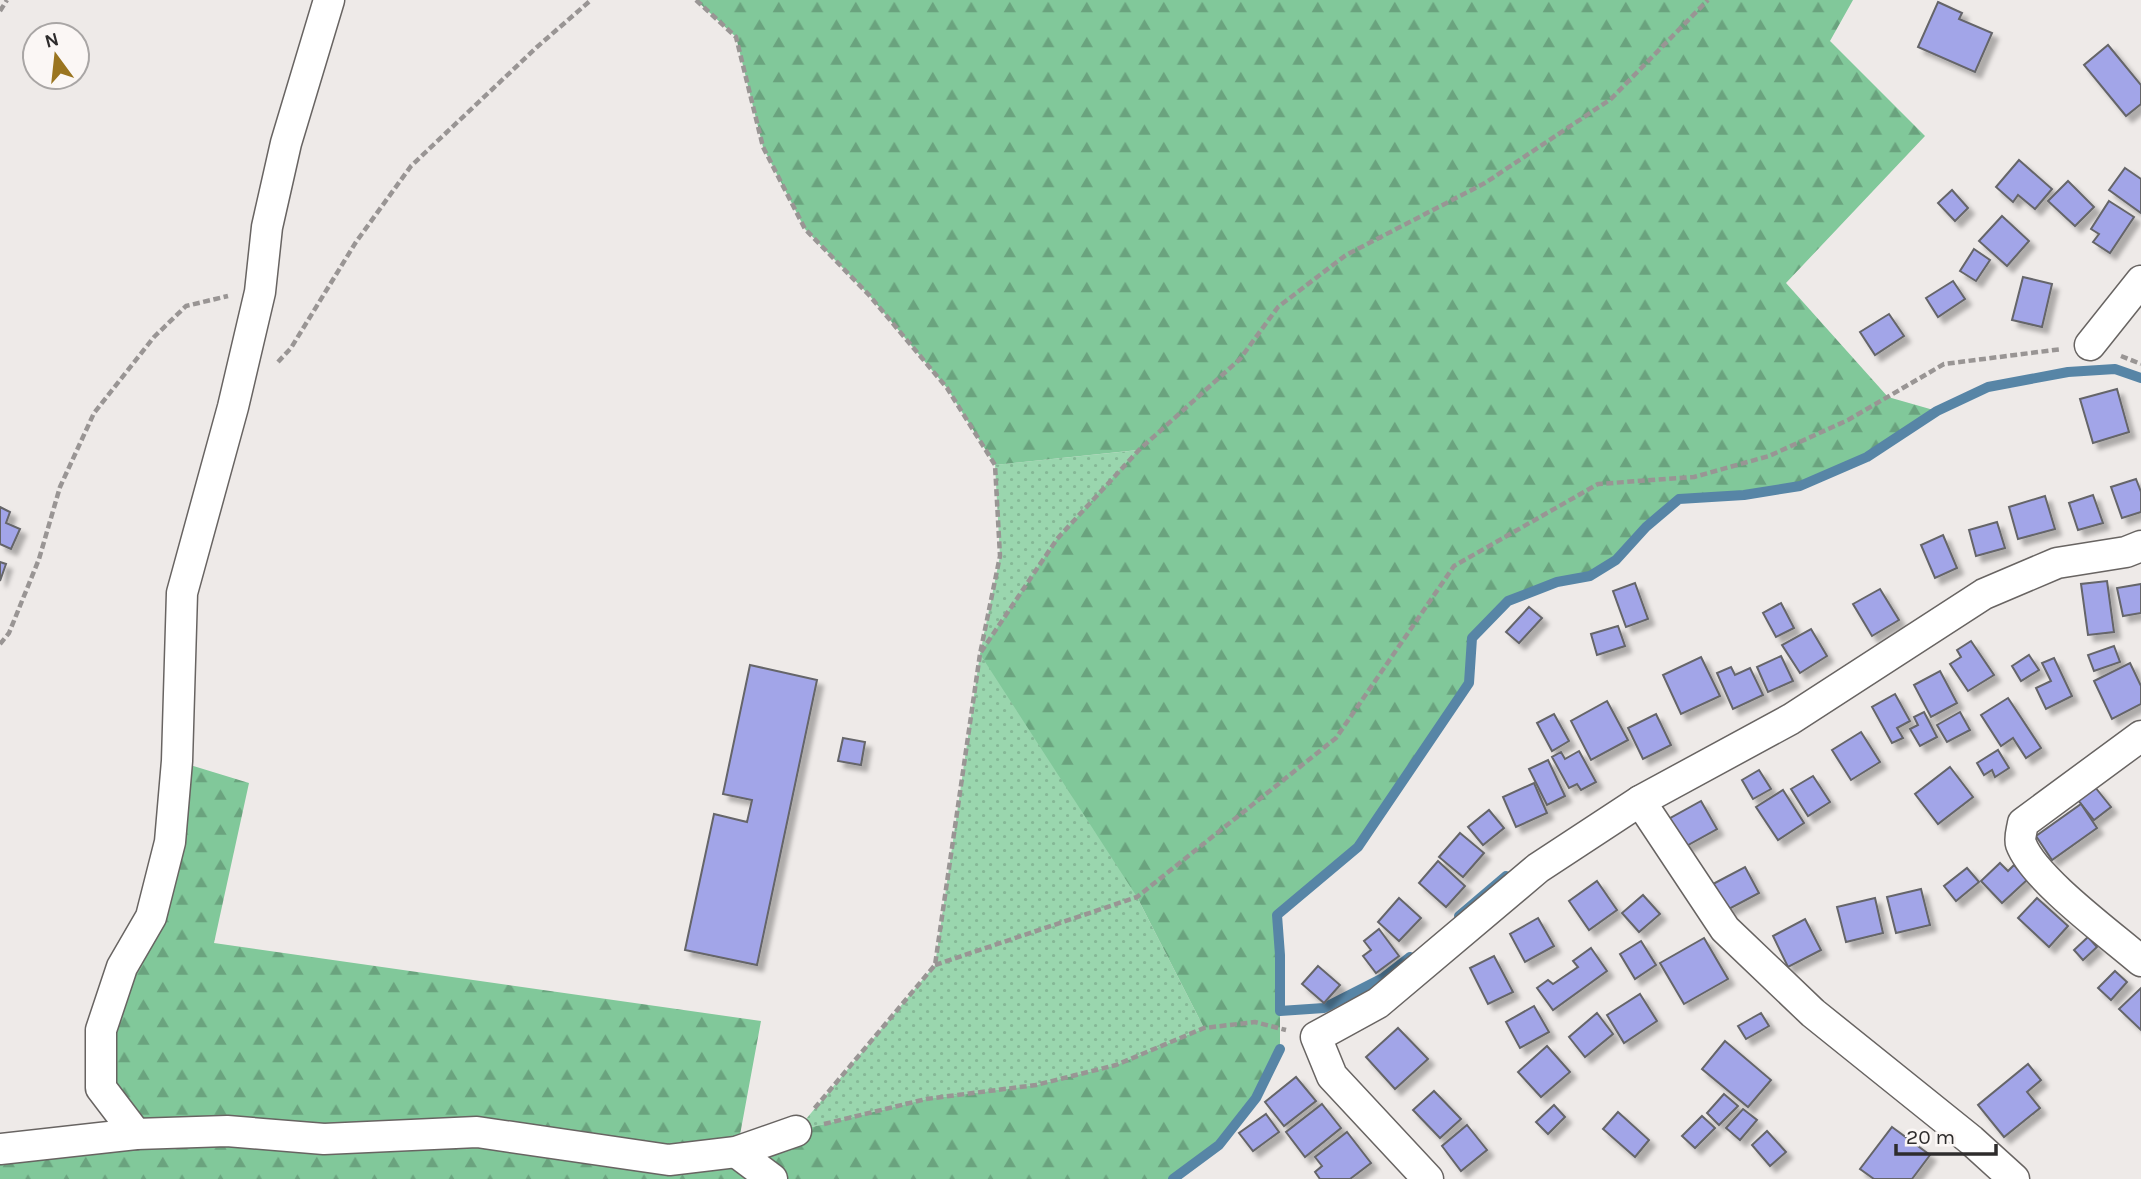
<svg xmlns="http://www.w3.org/2000/svg" width="2141" height="1179" viewBox="0 0 2141 1179" font-family="Karla,sans-serif">
  <style>
    .grass { fill: url(#grass-dots) }
    .forest { fill: url(#forest-firs) }
    .lines { fill: none; stroke-linecap: round; stroke-linejoin: round }
    .stream { stroke: #5785a6; stroke-width: 10 }
    .building { fill: #a2a5e8; stroke: #656569; stroke-width: 2; filter: url(#shadow) }
    .minor-casing { stroke: #686462; stroke-width: 33 }
    .path { stroke: #999594; stroke-width: 4.5; stroke-dasharray: 7 3.5; stroke-linecap: butt }
    .minor { stroke: #fff; stroke-width: 30 }
  </style>
  <defs>
    <pattern id="grass-dots" width="8" height="8" patternUnits="userSpaceOnUse" patternTransform="scale(1.75)"><rect width="8" height="8" fill="#9ad6ae"/><path d="M2 2h.1M6 6h.1" fill="none" stroke="#85b896" stroke-width="1.8" stroke-linecap="round"/></pattern>
    <pattern id="forest-firs" width="22" height="20" patternUnits="userSpaceOnUse" patternTransform="scale(1.75)"><rect width="22" height="20" fill="#81c89a"/><path d="M5 1l3.5 6h-7zM16 11l3.5 6h-7z" fill="#6aa37e"/></pattern>
    <filter id="shadow"><feDropShadow dx="6" dy="6" stdDeviation="2" flood-color="#0004"/></filter>
  </defs>
  <rect width="100%" height="100%" fill="#eeeae8"/>
  <polygon class="grass" points="1139,450 1057,539 1137,897 1204,1028 1116,1065 1036,1085 926,1099 796,1131 935,965 980,654 1000,556 995,465"/>
  <polygon class="forest" points="696,0 1853,0 1830,41 1925,136 1786,283 1888,397 1937,411 1867,457 1800,486 1744,495 1679,499 1646,527 1616,560 1590,576 1557,582 1508,601 1472,638 1469,683 1358,847 1277,915 1280,955 1280,1049 1256,1098 1219,1145 1173,1179 0,1179 0,1149 135,1133 101,1088 101,1030 151,917 177,761 249,783 214,943 761,1021 737,1151 796,1131 926,1099 1036,1085 1116,1065 1204,1028 1137,897 980,654 1057,539 1138,450 995,465 947,388 869,295 805,229 763,147 736,37"/>
  <g class="lines">
    <g class="stream">
      <polyline points="1459,916 1506,876"/>
      <polyline points="1410,957 1383,978 1324,1008 1280,1011 1280,955 1277,915 1358,847 1469,683 1472,638 1508,601 1557,582 1590,576 1616,560 1646,527 1679,499 1744,495 1800,486 1867,457 1937,411 1988,387 2068,372 2115,369 2141,378"/>
      <polyline points="1173,1179 1219,1145 1256,1098 1280,1049"/>
    </g>
  </g>
  <g class="building">
    <polygon points="1938,2 1962,13 1959,19 1992,33 1975,72 1918,47"/>
    <polygon points="2108,45 2141,85 2141,104 2126,116 2084,65"/>
    <polygon points="2019,160 2052,189 2035,209 2018,195 2013,202 1996,187"/>
    <polygon points="2125,168 2141,179 2141,213 2109,190"/>
    <polygon points="2068,181 2094,207 2075,226 2048,201"/>
    <polygon points="1952,190 1968,208 1955,221 1938,203"/>
    <polygon points="2109,201 2134,217 2110,253 2093,242 2099,234 2091,229"/>
    <polygon points="2002,216 2029,241 2007,266 1979,241"/>
    <polygon points="1974,249 1990,260 1976,281 1960,271"/>
    <polygon points="2023,277 2052,284 2042,327 2012,320"/>
    <polygon points="1953,281 1965,299 1938,317 1926,298"/>
    <polygon points="1889,314 1904,336 1875,355 1860,332"/>
    <polygon points="2117,389 2129,432 2093,443 2080,399"/>
    <polygon points="2136,479 2141,492 2141,512 2122,518 2111,487"/>
    <polygon points="2093,495 2103,523 2078,530 2069,503"/>
    <polygon points="2045,496 2055,529 2018,539 2009,507"/>
    <polygon points="0,507 10,512 6,523 20,529 11,549 0,544"/>
    <polygon points="1997,522 2005,548 1976,556 1969,530"/>
    <polygon points="1943,535 1957,568 1935,578 1921,545"/>
    <polygon points="0,562 6,564 0,581"/>
    <polygon points="2107,581 2114,632 2088,635 2081,584"/>
    <polygon points="1635,583 1648,619 1626,627 1613,591"/>
    <polygon points="2141,584 2141,613 2123,616 2117,588"/>
    <polygon points="1880,589 1899,620 1872,636 1853,604"/>
    <polygon points="1781,603 1794,628 1776,637 1763,613"/>
    <polygon points="1529,607 1542,618 1519,643 1506,632"/>
    <polygon points="1618,626 1625,646 1597,655 1591,634"/>
    <polygon points="1811,629 1827,656 1800,673 1782,645"/>
    <polygon points="1971,641 1994,675 1968,691 1950,664 1961,657 1957,650"/>
    <polygon points="2114,646 2120,662 2094,671 2088,655"/>
    <polygon points="2029,655 2039,670 2021,681 2012,666"/>
    <polygon points="1781,656 1793,681 1768,692 1757,667"/>
    <polygon points="1701,657 1720,696 1681,714 1663,675"/>
    <polygon points="2054,658 2072,696 2046,709 2036,688 2051,681 2042,663"/>
    <polygon points="2130,663 2141,686 2141,704 2112,719 2094,681"/>
    <polygon points="750,665 817,680 757,965 685,950 714,814 747,822 752,800 723,794"/>
    <polygon points="1731,667 1735,675 1750,668 1763,695 1733,709 1717,673"/>
    <polygon points="1940,671 1957,703 1931,717 1914,685"/>
    <polygon points="1895,694 1910,721 1897,728 1903,738 1892,743 1872,707"/>
    <polygon points="2008,698 2041,748 2026,758 2013,738 2001,746 1981,715"/>
    <polygon points="1607,701 1628,740 1591,760 1571,721"/>
    <polygon points="1924,712 1937,737 1920,746 1910,729 1918,725 1914,717"/>
    <polygon points="1960,712 1970,730 1947,742 1937,725"/>
    <polygon points="1554,714 1569,741 1552,751 1537,723"/>
    <polygon points="1656,714 1671,745 1643,759 1628,728"/>
    <polygon points="1861,732 1880,762 1851,780 1832,750"/>
    <polygon points="843,738 865,742 861,765 838,761"/>
    <polygon points="1998,750 2009,768 1995,777 1992,770 1984,775 1977,763"/>
    <polygon points="1579,751 1596,782 1581,790 1577,784 1569,788 1552,757 1561,752 1565,759"/>
    <polygon points="1548,760 1565,796 1547,805 1529,769"/>
    <polygon points="1950,767 1973,797 1938,824 1915,794"/>
    <polygon points="1759,770 1771,789 1753,799 1742,780"/>
    <polygon points="1813,776 1830,802 1808,816 1791,789"/>
    <polygon points="1534,783 1547,813 1516,827 1503,797"/>
    <polygon points="2095,787 2111,807 2094,820 2078,800"/>
    <polygon points="1783,790 1804,823 1778,840 1756,807"/>
    <polygon points="1701,801 1717,829 1681,849 1665,821"/>
    <polygon points="2081,804 2097,828 2052,860 2036,836"/>
    <polygon points="1489,810 1504,828 1483,845 1468,827"/>
    <polygon points="1460,833 1484,853 1463,877 1439,857"/>
    <polygon points="1438,861 1465,886 1446,907 1419,883"/>
    <polygon points="2000,863 2008,871 2014,865 2027,880 2002,903 1981,881"/>
    <polygon points="1745,867 1759,893 1727,910 1713,884"/>
    <polygon points="1967,868 1979,882 1956,901 1944,886"/>
    <polygon points="1597,881 1617,910 1589,930 1569,901"/>
    <polygon points="1921,889 1930,925 1896,933 1887,897"/>
    <polygon points="1643,895 1660,914 1639,932 1622,913"/>
    <polygon points="1399,898 1421,918 1399,941 1378,922"/>
    <polygon points="1875,898 1883,933 1846,942 1837,907"/>
    <polygon points="2037,898 2068,926 2049,947 2018,918"/>
    <polygon points="1538,918 1554,946 1525,962 1510,934"/>
    <polygon points="1805,919 1821,950 1788,967 1773,936"/>
    <polygon points="1379,929 1399,956 1376,973 1363,956 1371,950 1364,941"/>
    <polygon points="2088,937 2097,947 2083,960 2074,950"/>
    <polygon points="1704,938 1728,979 1684,1004 1660,963"/>
    <polygon points="1641,941 1656,965 1635,979 1620,954"/>
    <polygon points="1591,948 1607,971 1553,1010 1537,988 1548,980 1553,984 1578,967 1573,961"/>
    <polygon points="1494,956 1513,992 1488,1004 1470,968"/>
    <polygon points="1318,966 1340,985 1324,1003 1302,984"/>
    <polygon points="2115,971 2127,982 2111,1000 2098,988"/>
    <polygon points="2141,988 2141,1030 2119,1009"/>
    <polygon points="1640,994 1657,1021 1624,1043 1607,1015"/>
    <polygon points="1534,1006 1549,1032 1520,1048 1506,1022"/>
    <polygon points="1597,1013 1613,1034 1585,1057 1569,1037"/>
    <polygon points="1761,1013 1769,1026 1746,1039 1738,1026"/>
    <polygon points="1398,1028 1428,1059 1395,1089 1366,1057"/>
    <polygon points="1725,1041 1771,1080 1748,1107 1702,1069"/>
    <polygon points="1547,1046 1570,1072 1541,1097 1518,1072"/>
    <polygon points="2028,1064 2041,1080 2027,1092 2040,1108 2004,1137 1978,1105"/>
    <polygon points="1296,1077 1316,1101 1284,1126 1265,1102"/>
    <polygon points="1434,1091 1461,1119 1440,1138 1413,1110"/>
    <polygon points="1724,1094 1738,1106 1719,1125 1707,1113"/>
    <polygon points="1322,1104 1341,1128 1305,1157 1286,1132"/>
    <polygon points="1554,1105 1565,1117 1548,1134 1536,1122"/>
    <polygon points="1743,1109 1757,1120 1740,1140 1726,1128"/>
    <polygon points="1618,1112 1649,1140 1635,1157 1603,1129"/>
    <polygon points="1266,1114 1279,1132 1253,1151 1239,1133"/>
    <polygon points="1702,1116 1715,1128 1695,1148 1682,1136"/>
    <polygon points="1467,1125 1487,1150 1461,1171 1442,1146"/>
    <polygon points="1892,1127 1930,1155 1912,1179 1874,1179 1860,1169"/>
    <polygon points="1767,1131 1786,1152 1770,1166 1752,1145"/>
    <polygon points="1347,1132 1371,1163 1350,1179 1320,1179 1315,1172 1322,1166 1315,1157"/>
  </g>
  <g class="lines">
    <g class="minor-casing">
      <g id="minor">
        <polyline points="2090,345 2141,281"/>
        <path d="M 2141,736 L 2023,823 C 2022,830 2019,838 2021,844 C 2034,879 2111,935 2141,961"/>
        <polyline points="1640,801 1725,929 1813,1013 1971,1140 2014,1179"/>
        <polyline points="136,1134 101,1088 101,1030 122,967 151,917 170,842 177,761 182,593 233,407 260,292 267,227 286,143 329,0"/>
        <polyline points="0,1149 136,1134 227,1131 324,1139 477,1132 669,1160 736,1152 796,1131"/>
        <polyline points="736,1152 772,1179"/>
        <polyline points="1428,1179 1332,1076 1316,1037 1378,1003 1538,868 1640,801 1791,719 1984,594 2057,563 2126,552 2141,546"/>
      </g>
    </g>
    <g class="path">
      <polyline points="696,0 736,37 763,147 805,229 869,295 947,388 995,465 1000,556 980,654 935,965 814,1109"/>
      <polyline points="0,11 7,0"/>
      <polyline points="2121,356 2141,364"/>
      <polyline points="278,362 291,348 356,242 411,166 537,47 591,0"/>
      <polyline points="0,644 9,633 39,559 60,487 94,413 154,337 186,306 228,296"/>
      <polyline points="981,652 1057,539 1139,450 1240,359 1278,307 1346,255 1485,183 1611,99 1708,0"/>
      <polyline points="935,965 1137,897 1336,738 1454,566 1598,484 1694,477 1769,456 1848,420 1944,364 2062,349"/>
      <polyline points="824,1124 926,1099 1036,1085 1116,1065 1204,1028 1255,1022 1286,1030"/>
    </g>
    <use href="#minor" class="minor"/>
  </g>
  <g transform="translate(56 56) rotate(345)"><circle r="33" fill="#fbf7f5" stroke="#a9a6a5" stroke-width="2"/>
  <path d="M0-5L12 26L0 18L-12 26Z" fill="#9a7520"/>
  <text y="-10" font-size="19" font-weight="bold" text-anchor="middle" fill="#2e2c2c">N</text>
  </g>
  <path d="M1896 1144v10h100v-10" fill="none" stroke="#2e2c2c" stroke-width="3.5"/>
  <text x="1906" y="1144" font-size="21" fill="#2e2c2c" stroke="#fbf7f5" stroke-width="5" paint-order="stroke">20 m</text>
</svg>
